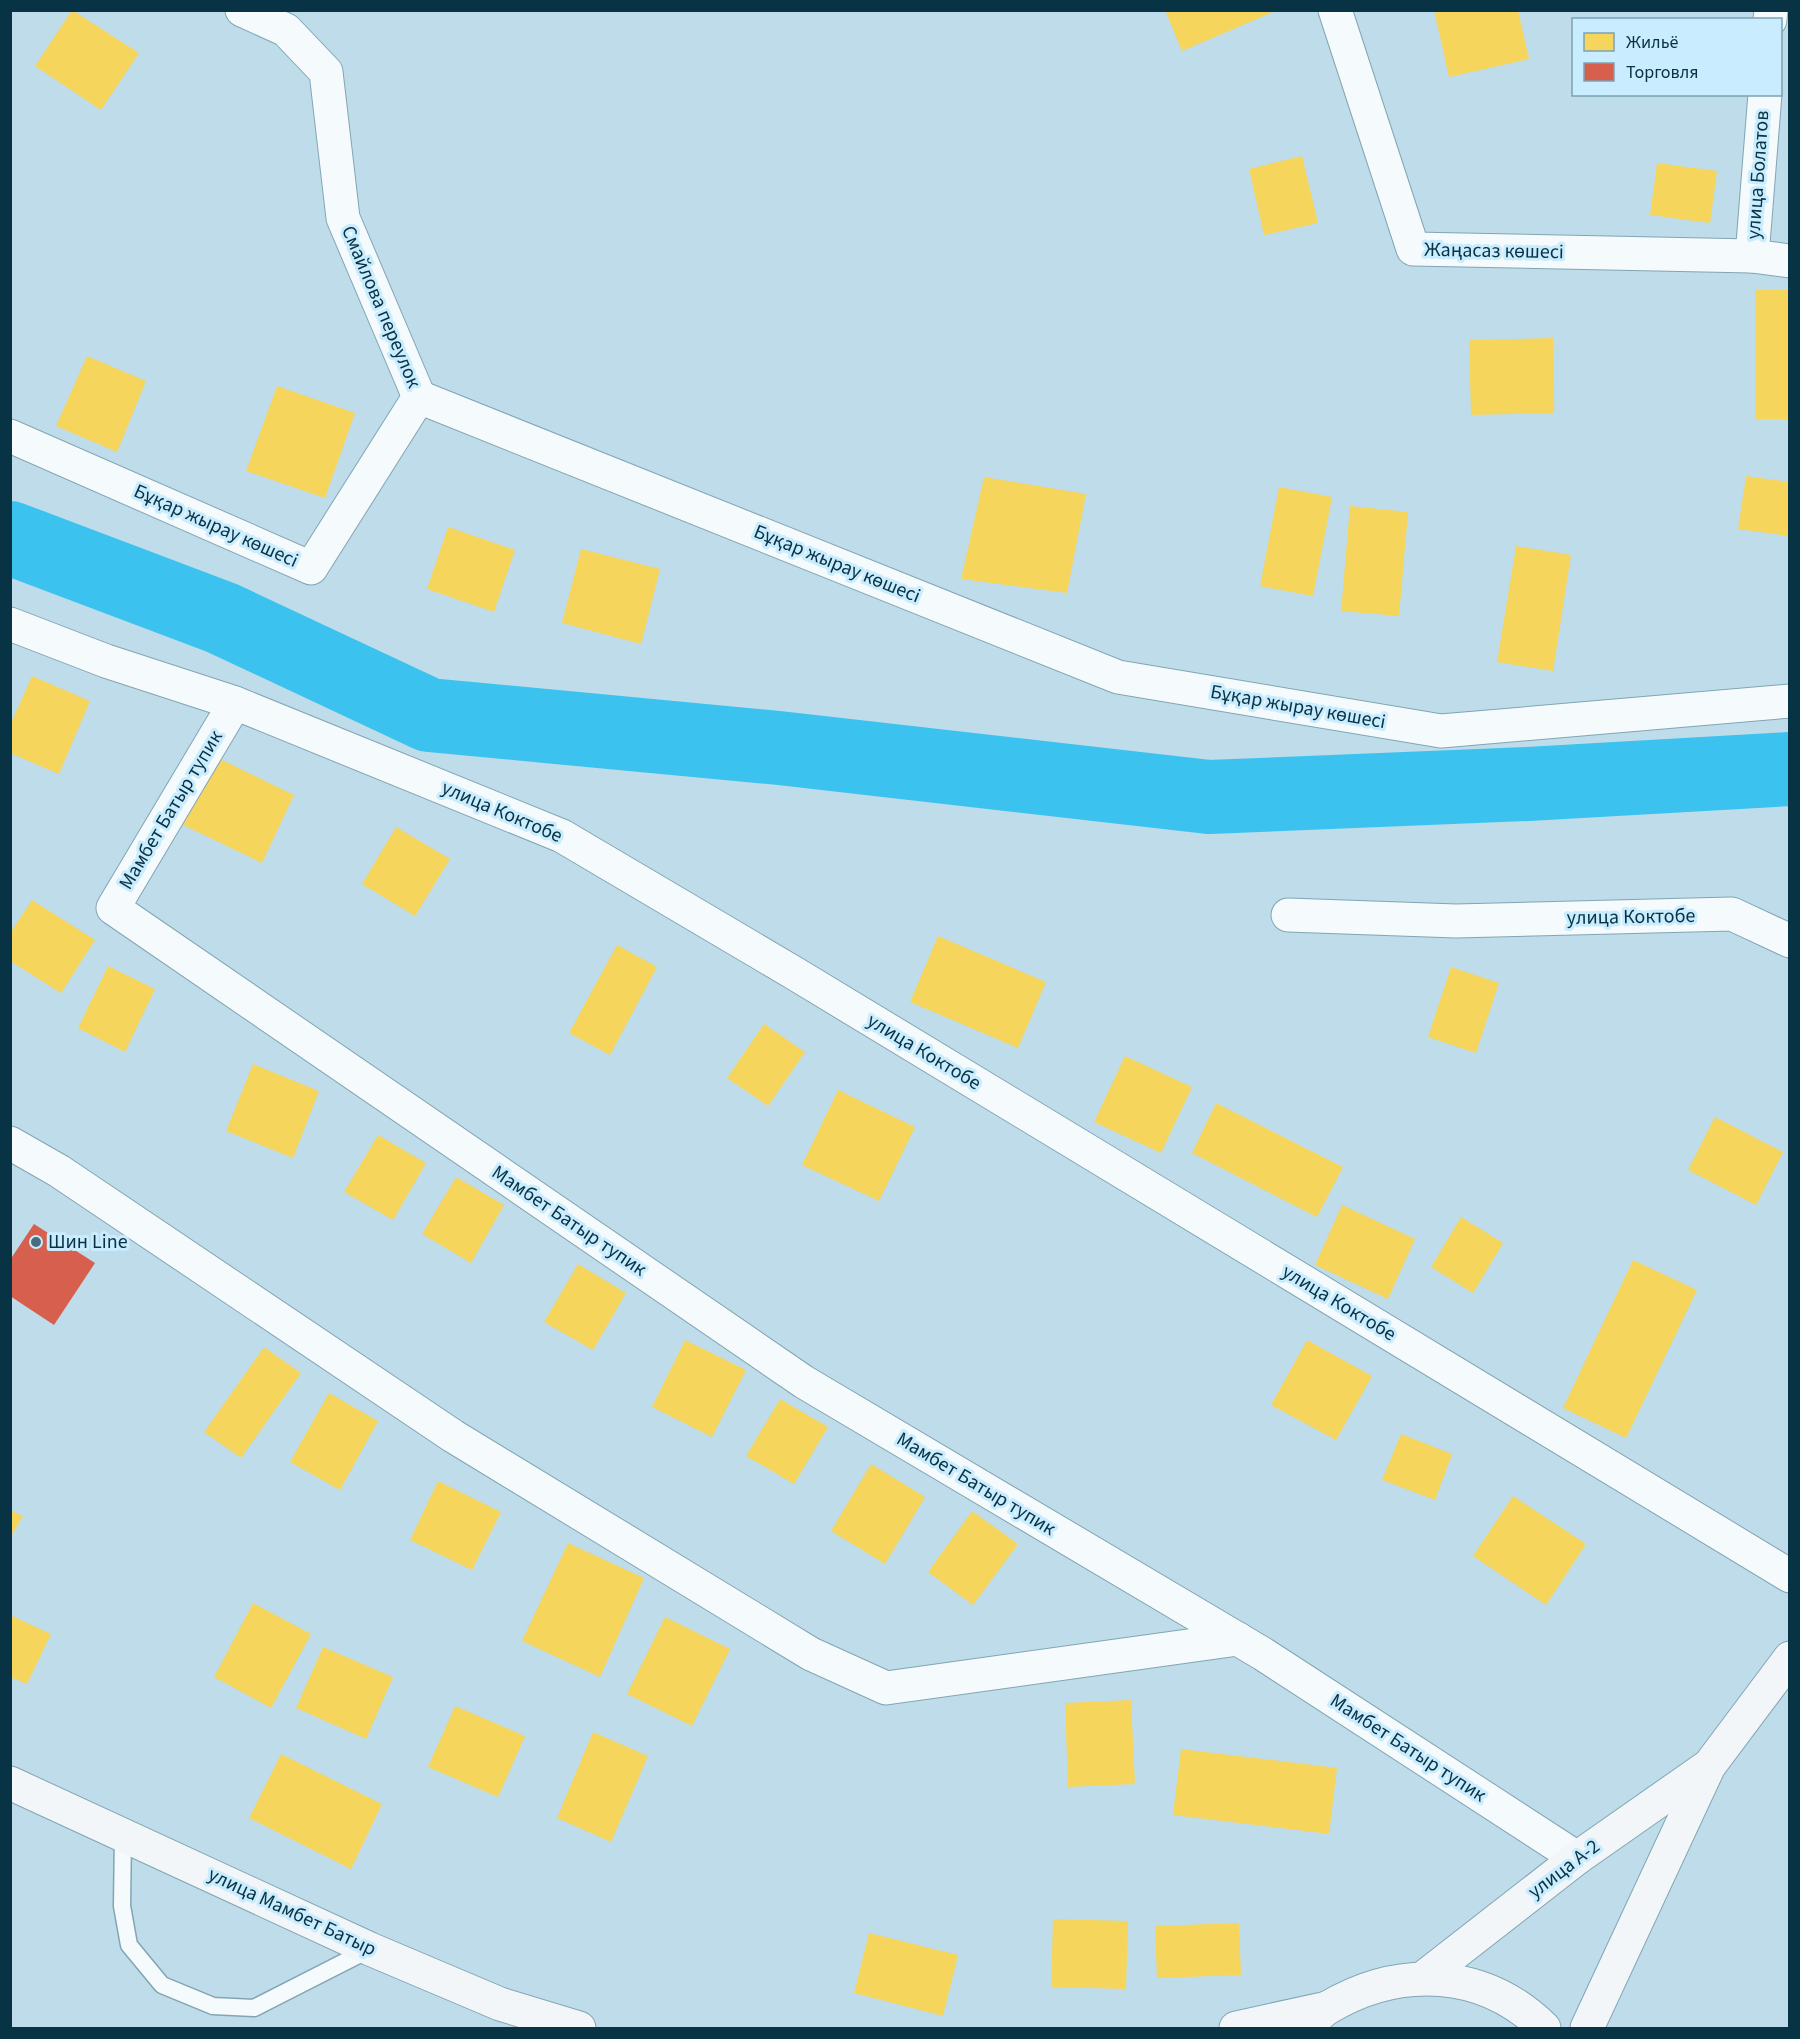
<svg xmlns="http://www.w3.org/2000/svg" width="1800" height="2039" viewBox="0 0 1800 2039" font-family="'Source Sans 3',sans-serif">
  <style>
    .homes { fill: #f6d55c }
    .shops { fill: #d6604d }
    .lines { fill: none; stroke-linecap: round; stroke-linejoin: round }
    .river { stroke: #3cc2ee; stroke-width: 74 }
    .lane-casing { stroke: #83a5b3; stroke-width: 19 }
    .street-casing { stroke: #83a5b3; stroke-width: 35 }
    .secondary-casing { stroke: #83a5b3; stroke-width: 35 }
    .lane { stroke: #f5fafc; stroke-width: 16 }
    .street { stroke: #f5fafc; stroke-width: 33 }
    .secondary { stroke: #f2f6f9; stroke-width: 33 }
    .poi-dot { fill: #476e7e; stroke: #c9ecfe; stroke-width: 2 }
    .labels { text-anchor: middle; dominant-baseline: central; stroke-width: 6; stroke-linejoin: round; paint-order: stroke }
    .street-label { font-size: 20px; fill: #073344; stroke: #c9ecfe }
    .poi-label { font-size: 20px; fill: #073344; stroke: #c9ecfe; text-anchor: start }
  </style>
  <rect width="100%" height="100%" fill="#bedcea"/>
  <g class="homes">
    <polygon points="72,10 139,53 101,110 35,66"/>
    <polygon points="1165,10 1272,10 1273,12 1182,51"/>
    <polygon points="1434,10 1518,10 1529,59 1449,77"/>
    <polygon points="1302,156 1318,223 1264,235 1249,169"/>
    <polygon points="1657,163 1717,171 1710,223 1650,215"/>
    <rect x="1755" y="290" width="35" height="129"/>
    <polygon points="1553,338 1554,413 1471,415 1469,340"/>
    <polygon points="87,356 146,381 117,452 56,426"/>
    <polygon points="277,386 355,413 325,498 246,471"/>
    <polygon points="1746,476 1790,482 1790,536 1738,529"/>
    <polygon points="984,477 1086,494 1067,593 961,579"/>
    <polygon points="1279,487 1332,497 1313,596 1260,586"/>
    <polygon points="1350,506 1408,512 1399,616 1341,611"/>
    <polygon points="448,527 515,550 494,612 427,589"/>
    <polygon points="1516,546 1571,555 1553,671 1497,662"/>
    <polygon points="581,549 660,569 641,644 562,623"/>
    <polygon points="32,676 90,701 59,774 10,753 10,725"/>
    <polygon points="214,756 294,795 262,863 181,824"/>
    <polygon points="396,827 450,859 415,916 362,884"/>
    <polygon points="32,900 95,940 61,993 10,961 10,933"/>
    <polygon points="938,936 1046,982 1018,1048 910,1002"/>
    <polygon points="617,945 657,967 610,1055 569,1033"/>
    <polygon points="108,966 155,989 125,1052 78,1028"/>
    <polygon points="1451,967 1499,983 1476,1053 1428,1037"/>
    <polygon points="764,1024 805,1052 768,1106 727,1078"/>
    <polygon points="1125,1056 1192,1087 1161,1153 1094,1122"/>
    <polygon points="253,1064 319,1091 293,1158 226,1131"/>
    <polygon points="838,1090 915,1127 879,1201 802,1165"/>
    <polygon points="1216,1103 1343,1167 1317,1217 1192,1153"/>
    <polygon points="1715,1117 1783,1152 1756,1205 1688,1170"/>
    <polygon points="378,1135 426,1163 393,1220 344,1192"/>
    <polygon points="456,1177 504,1205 471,1263 422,1234"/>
    <polygon points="1342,1205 1415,1239 1388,1299 1315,1265"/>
    <polygon points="1461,1217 1503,1243 1473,1293 1431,1267"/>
    <polygon points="1633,1260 1697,1290 1626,1438 1563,1408"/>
    <polygon points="578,1264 626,1293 593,1350 544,1322"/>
    <polygon points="685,1340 746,1370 712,1437 652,1407"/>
    <polygon points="1307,1340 1372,1376 1336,1440 1271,1405"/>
    <polygon points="264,1347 301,1373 241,1458 204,1432"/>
    <polygon points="329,1393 378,1421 340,1490 290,1462"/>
    <polygon points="780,1399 828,1427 794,1484 746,1456"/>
    <polygon points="1401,1434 1452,1454 1435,1500 1382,1480"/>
    <polygon points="871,1464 925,1497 885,1564 831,1531"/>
    <polygon points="438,1481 501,1512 472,1570 410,1540"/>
    <polygon points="1513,1496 1586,1544 1546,1605 1473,1556"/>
    <polygon points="10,1510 23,1516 10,1538"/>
    <polygon points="972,1511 1018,1544 973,1605 928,1572"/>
    <polygon points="568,1543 644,1578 600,1677 522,1641"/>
    <polygon points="253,1603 311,1634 271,1708 214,1677"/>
    <polygon points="10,1615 51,1634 27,1684 10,1677"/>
    <polygon points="665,1617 730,1649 692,1726 627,1694"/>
    <polygon points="323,1647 393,1677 366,1739 296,1708"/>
    <polygon points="1131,1700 1135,1784 1068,1787 1065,1703"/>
    <polygon points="455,1706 525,1736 498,1797 428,1767"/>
    <polygon points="593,1732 648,1756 611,1842 557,1818"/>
    <polygon points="1181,1749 1337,1768 1329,1834 1173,1815"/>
    <polygon points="281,1754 382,1804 351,1869 249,1818"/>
    <polygon points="1053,1919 1128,1921 1126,1989 1051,1987"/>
    <polygon points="1239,1923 1241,1975 1157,1978 1155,1926"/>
    <polygon points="869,1933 958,1955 943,2016 854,1993"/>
  </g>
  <polygon class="shops" points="34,1224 95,1263 54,1325 10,1296 10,1260"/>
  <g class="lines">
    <polyline class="river" points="10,538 222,618 429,715 779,748 1209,797 1528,784 1790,769"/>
    <g class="lane-casing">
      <polyline id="lane" points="123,1834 122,1906 129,1945 162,1985 213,2006 254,2008 370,1949"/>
    </g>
    <g class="street-casing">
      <g id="street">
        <polyline points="242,10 286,30 326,72 343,218 419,397"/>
        <polyline points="1335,10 1413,249 1752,256 1790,261"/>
        <polyline points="1770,20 1771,10"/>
        <polyline points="1752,256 1765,94"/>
        <polyline points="10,436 311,568 419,397 1118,677 1441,731 1790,701"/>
        <polyline points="10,624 106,661 235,703 562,836 794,973 1790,1576"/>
        <polyline points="235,703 113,908 804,1382 1263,1654 1577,1858"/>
        <polyline points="1288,915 1456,921 1732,914 1790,941"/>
        <polyline points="10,1143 59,1171 453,1436 811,1654 886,1688 1238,1639"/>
      </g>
    </g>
    <g class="secondary-casing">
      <g id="secondary">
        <polyline points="10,1783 370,1949 500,2004 579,2028"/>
        <polyline points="1423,1978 1577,1858 1707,1767"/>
        <polyline points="1236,2028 1327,2008"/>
        <path d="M 1305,2028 C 1313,2021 1320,2012 1329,2007 C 1401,1965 1484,1969 1544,2028"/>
        <polyline points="1587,2028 1709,1766 1790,1658"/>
      </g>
    </g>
    <use href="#lane" class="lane"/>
    <use href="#street" class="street"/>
    <use href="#secondary" class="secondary"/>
  </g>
  <circle class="poi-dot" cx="36" cy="1242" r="6"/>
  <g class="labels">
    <g class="street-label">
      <text transform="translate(1758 175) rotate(-86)">улица Болатов</text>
      <text transform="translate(1494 251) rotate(1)">Жаңасаз көшесі</text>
      <text transform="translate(381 307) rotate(67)">Смайлова переулок</text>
      <text transform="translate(216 526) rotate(24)">Бұқар жырау көшесі</text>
      <text transform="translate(837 564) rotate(22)">Бұқар жырау көшесі</text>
      <text transform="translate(1298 707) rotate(10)">Бұқар жырау көшесі</text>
      <text transform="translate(171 810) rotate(-59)">Мамбет Батыр тупик</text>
      <text transform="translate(502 812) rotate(23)">улица Коктобе</text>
      <text transform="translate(1631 917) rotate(-1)">улица Коктобе</text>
      <text transform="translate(924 1052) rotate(31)">улица Коктобе</text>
      <text transform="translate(569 1221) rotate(34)">Мамбет Батыр тупик</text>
      <text transform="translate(1339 1303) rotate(31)">улица Коктобе</text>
      <text transform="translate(976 1484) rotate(31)">Мамбет Батыр тупик</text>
      <text transform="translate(1408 1748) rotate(33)">Мамбет Батыр тупик</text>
      <text transform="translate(1564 1869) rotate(-37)">улица А-2</text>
      <text transform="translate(292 1912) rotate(25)">улица Мамбет Батыр</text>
    </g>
    <g class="poi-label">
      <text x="48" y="1242">Шин Line</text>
    </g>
  </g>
  <rect width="1800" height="2039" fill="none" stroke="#073344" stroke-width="24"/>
  <rect x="1572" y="18" width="210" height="78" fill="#c9ecfe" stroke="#7ba2b4" stroke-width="1.5"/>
  <rect x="1584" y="33" width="30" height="18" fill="#f6d55c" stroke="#7ba2b4" stroke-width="1.5"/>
  <text x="1626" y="48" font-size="18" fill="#073344">Жильё</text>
  <rect x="1584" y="63" width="30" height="18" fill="#d6604d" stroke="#7ba2b4" stroke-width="1.5"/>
  <text x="1626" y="78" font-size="18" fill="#073344">Торговля</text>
</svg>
